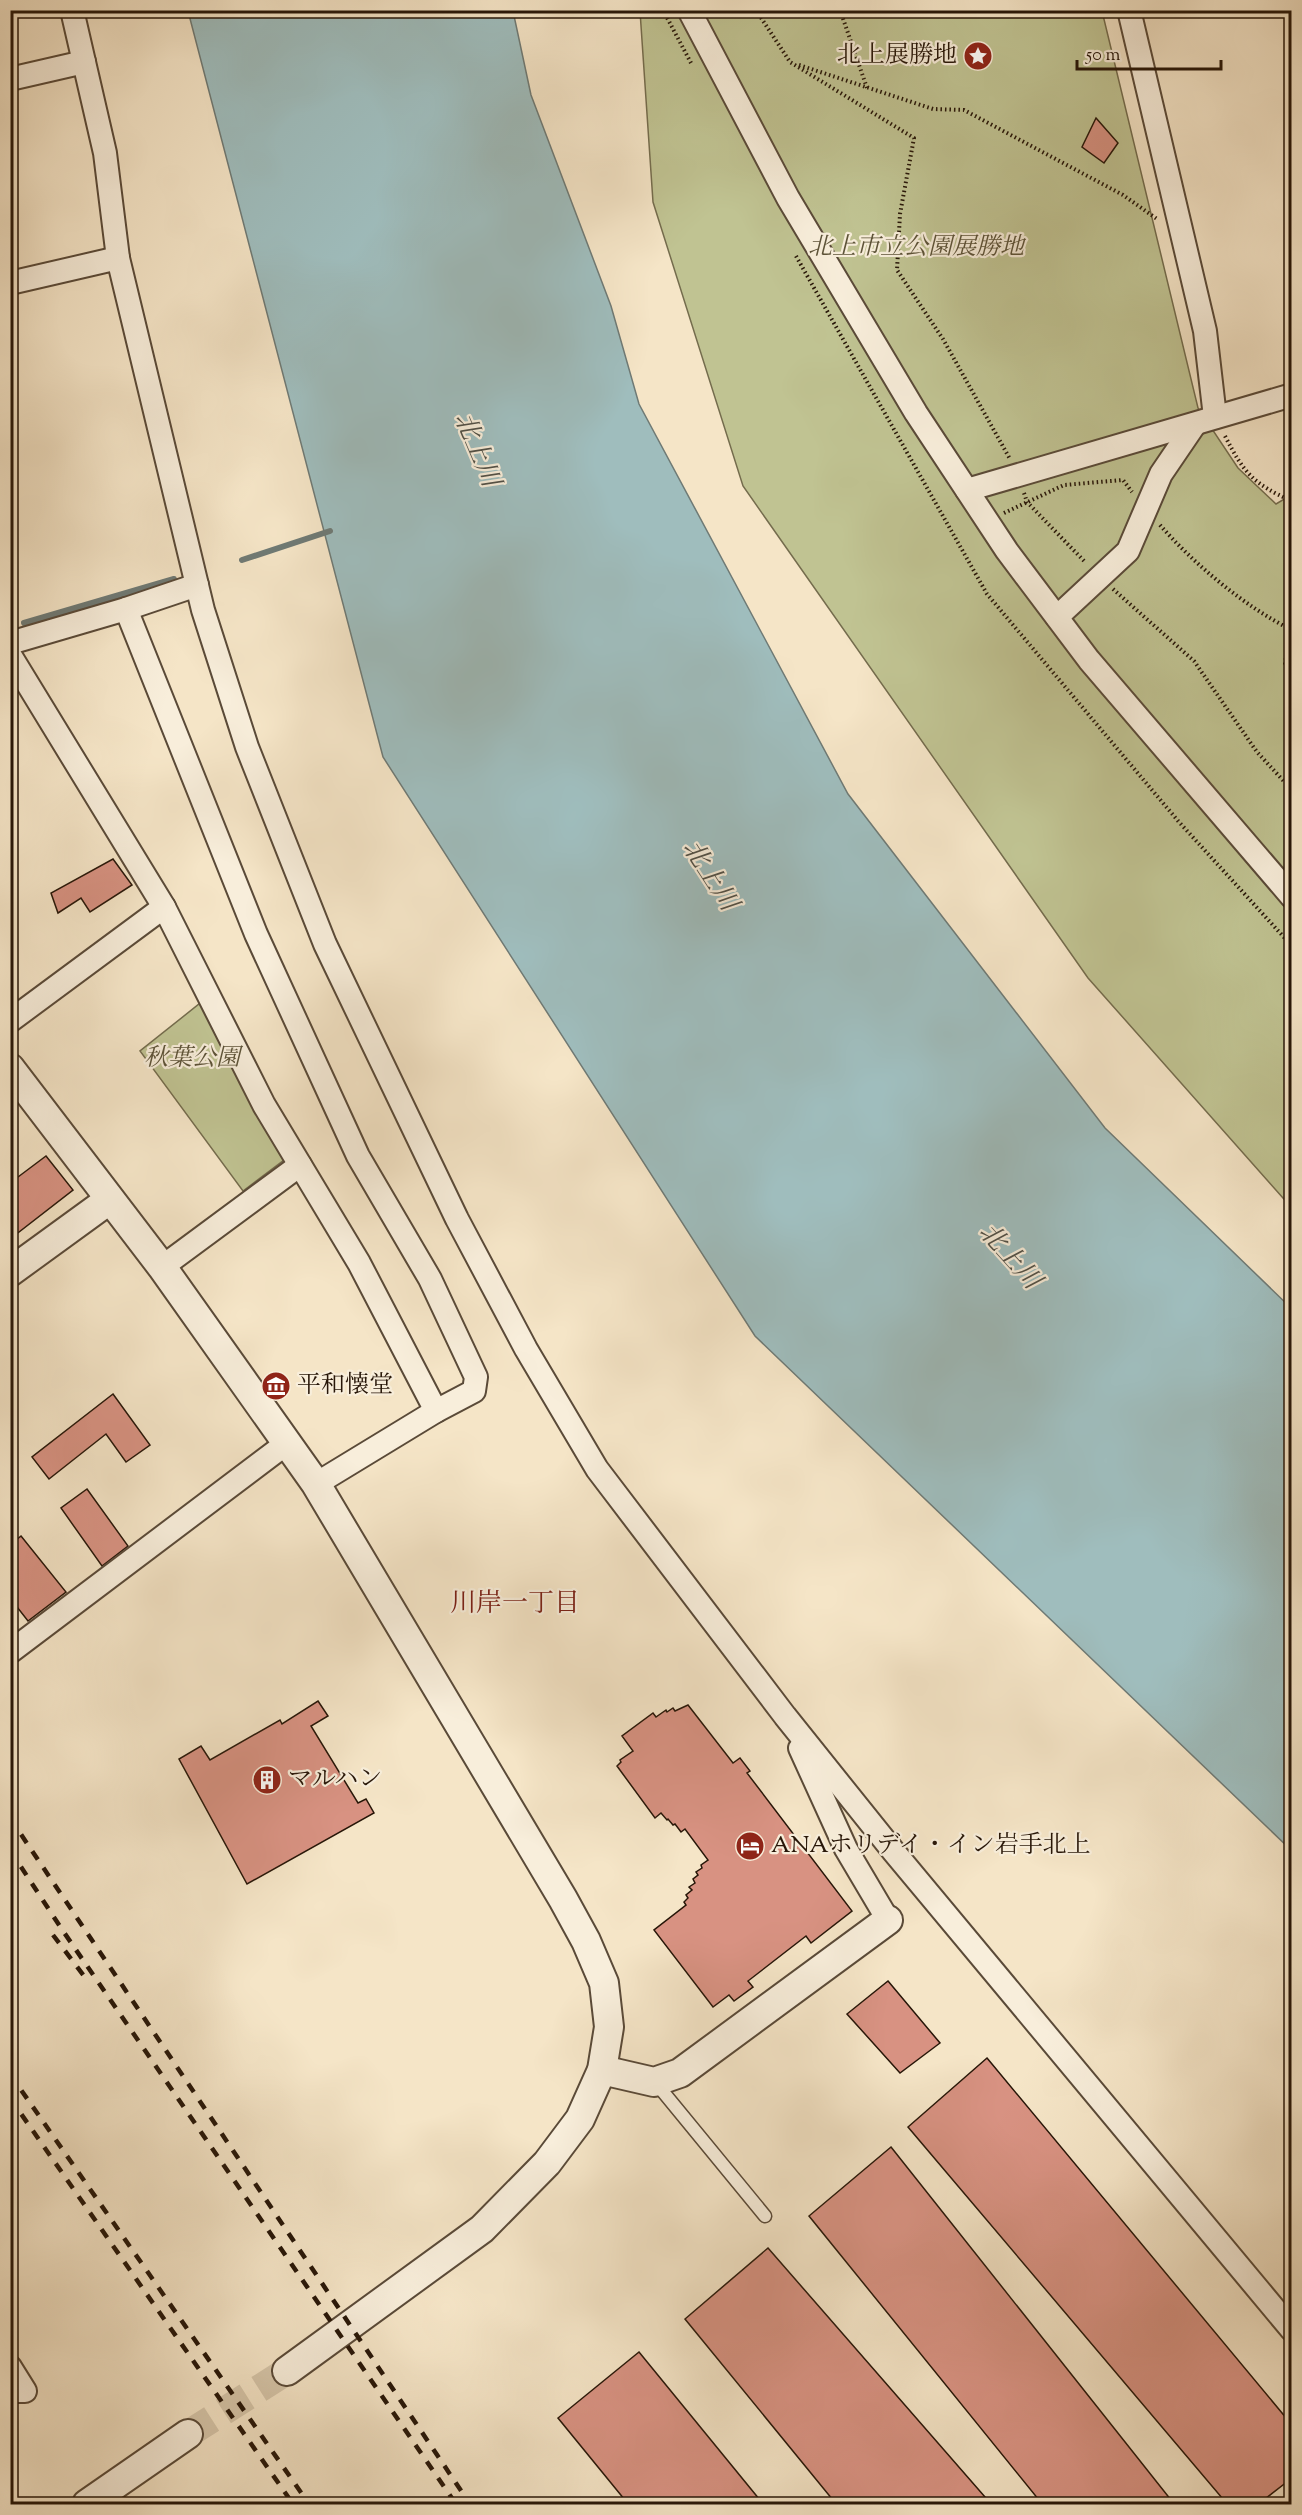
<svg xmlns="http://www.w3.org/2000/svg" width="1302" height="2515" viewBox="0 0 1302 2515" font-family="'Sorts Mill Goudy','Noto Serif JP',serif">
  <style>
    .green { fill: #c0c392; stroke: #746c4d; stroke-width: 1.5 }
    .water { fill: #9fbdbd; stroke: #6f7a75; stroke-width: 1.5 }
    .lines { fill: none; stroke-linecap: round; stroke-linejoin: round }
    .stream { stroke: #6f7a75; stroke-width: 6 }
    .building { fill: #d89282; stroke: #271608; stroke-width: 1.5 }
    .tertiary-tunnel { stroke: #d6c6aa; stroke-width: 28; stroke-dasharray: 28 14; stroke-linecap: butt }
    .service-casing { stroke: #5a4a38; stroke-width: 15 }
    .minor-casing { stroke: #5a4a38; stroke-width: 26 }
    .tertiary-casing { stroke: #5a4a38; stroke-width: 32 }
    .path { stroke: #271608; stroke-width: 4; stroke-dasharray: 1.5 3; stroke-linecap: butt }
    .service { stroke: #f8eedb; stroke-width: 12 }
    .minor { stroke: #f8eedb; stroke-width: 22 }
    .tertiary { stroke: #f8eedb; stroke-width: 28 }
    .rail { stroke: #271608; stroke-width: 4.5; stroke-dasharray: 10 10; stroke-linecap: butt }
    .labels { text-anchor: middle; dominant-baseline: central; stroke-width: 4.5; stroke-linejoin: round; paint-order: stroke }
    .poi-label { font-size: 24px; fill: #271608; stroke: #f8eedb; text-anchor: start }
    .park-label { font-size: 24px; font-style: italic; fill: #5d5338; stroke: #f8eedb }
    .water-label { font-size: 26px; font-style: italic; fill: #515047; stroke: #f8eedb }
    .neighbourhood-label { font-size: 26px; fill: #7a1f14; stroke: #f8eedb }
  </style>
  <rect width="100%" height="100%" fill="#f5e5c7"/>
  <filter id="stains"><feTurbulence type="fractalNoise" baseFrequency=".00333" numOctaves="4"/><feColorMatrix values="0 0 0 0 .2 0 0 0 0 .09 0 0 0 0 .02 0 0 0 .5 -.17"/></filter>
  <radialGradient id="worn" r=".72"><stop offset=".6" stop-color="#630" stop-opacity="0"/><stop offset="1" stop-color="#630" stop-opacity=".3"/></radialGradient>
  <g class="green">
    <polygon points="640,11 1102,11 1198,408 1238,468 1276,504 1291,495 1291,1207 1088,978 743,486 653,202"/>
    <polygon points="204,1000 284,1160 243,1191 140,1051"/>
  </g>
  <polygon class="water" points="188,11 513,11 531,95 611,306 639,404 848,794 1105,1128 1291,1308 1291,1850 755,1336 383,757"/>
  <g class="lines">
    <g class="stream">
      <polyline points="242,560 330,531"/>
      <polyline points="24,623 174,579"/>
    </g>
  </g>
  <g class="building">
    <polygon points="1096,118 1118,143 1104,163 1082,147"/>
    <polygon points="113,859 132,885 90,912 81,898 58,913 51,893"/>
    <polygon points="46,1156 73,1190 10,1239 10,1183"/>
    <polygon points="113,1394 150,1445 126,1462 106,1434 49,1479 32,1457"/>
    <polygon points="87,1489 128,1546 102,1566 61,1508"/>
    <polygon points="21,1536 66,1592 28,1621 10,1598 10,1545"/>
    <polygon points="318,1701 328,1716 311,1726 358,1803 366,1799 374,1813 247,1884 179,1759 201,1746 210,1760 280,1720 282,1724"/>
    <polygon points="688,1705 733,1763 740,1758 750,1771 747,1773 852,1911 811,1943 806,1936 748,1981 753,1987 734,2001 729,1995 713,2007 654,1930 686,1905 684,1902 688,1898 686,1895 692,1890 689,1887 695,1883 693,1879 698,1875 696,1872 702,1868 701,1865 708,1860 685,1829 681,1832 675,1824 673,1825 668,1819 667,1820 661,1813 655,1818 617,1766 621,1762 620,1760 633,1751 622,1736 653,1713 656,1717 666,1710 667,1712 673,1708 675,1711"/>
    <polygon points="888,1981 940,2043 900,2073 847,2014"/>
    <polygon points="987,2058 1292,2425 1292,2478 1257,2505 1228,2505 908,2127"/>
    <polygon points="891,2147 1175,2505 1043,2505 809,2216"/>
    <polygon points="768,2248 992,2505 837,2505 685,2319"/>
    <polygon points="639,2352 764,2505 629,2505 558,2418"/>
  </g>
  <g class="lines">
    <polyline class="tertiary-tunnel" points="188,2434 287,2371"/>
    <g class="service-casing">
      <polyline id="service" points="655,2082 765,2216"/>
    </g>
    <g class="minor-casing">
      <g id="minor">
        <polyline points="72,10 105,153 118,258 203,610 247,747 325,944 457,1219 526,1349 597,1469 785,1716 894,1852 1292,2330"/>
        <polyline points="689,10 788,198 916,413 1007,551 1089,660 1292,897"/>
        <polyline points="1129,10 1205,331 1215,417"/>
        <polyline points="10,79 84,62"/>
        <polyline points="10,283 118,258"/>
        <polyline points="967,490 1292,395"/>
        <polyline points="126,609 256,934 358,1156 430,1279 476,1377 474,1391 436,1411 316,1484"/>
        <polyline points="1057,617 1128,551 1161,474 1195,424"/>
        <polyline points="10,643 126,609 197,585"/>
        <polyline points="10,655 164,907 264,1105 359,1263 436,1411"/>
        <polyline points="10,1021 164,907"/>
        <polyline points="162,1267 300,1165"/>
        <polyline points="10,1652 287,1443"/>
        <polyline points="800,1748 846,1849 888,1920"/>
        <polyline points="10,2367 25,2391 10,2391"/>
      </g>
    </g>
    <g class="tertiary-casing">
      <g id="tertiary">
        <polyline points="10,1068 162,1267 316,1484 563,1899 586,1941 604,1983 609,2027 602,2070 580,2119 547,2163 482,2229 287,2371"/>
        <polyline points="10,1272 109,1200"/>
        <polyline points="602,2070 654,2082 680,2073 888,1920"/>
        <polyline points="87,2504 188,2434"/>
      </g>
    </g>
    <g class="path">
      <polyline points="663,10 691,63"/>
      <polyline points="756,10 790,62 914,138 900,214 897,270 943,339 1010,459"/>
      <polyline points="840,10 867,88"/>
      <polyline points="799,65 933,109 964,110 1123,195 1157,219"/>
      <polyline points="796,256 987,594 1179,822 1292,946"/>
      <path d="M 1225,436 C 1244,473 1253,484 1292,501"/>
      <polyline points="1024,493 1027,502 1086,563"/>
      <polyline points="1004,513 1064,485 1123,480 1132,492"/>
      <path d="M 1160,525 C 1194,564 1244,606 1290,629"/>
      <polyline points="1113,589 1194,661 1257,752 1292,790"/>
      <polyline points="1292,623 1285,663 1292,676"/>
    </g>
    <use href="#service" class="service"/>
    <use href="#minor" class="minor"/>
    <use href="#tertiary" class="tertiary"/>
    <g class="rail">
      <polyline points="10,1818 470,2504"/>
      <polyline points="10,1850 61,1928 456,2504"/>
      <polyline points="53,1935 87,1980"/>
      <polyline points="10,2074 309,2504"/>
      <polyline points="10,2098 293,2504"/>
    </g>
  </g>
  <defs>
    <g id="sight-disc" transform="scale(1.5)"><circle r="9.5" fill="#8f2418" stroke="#f8eedb"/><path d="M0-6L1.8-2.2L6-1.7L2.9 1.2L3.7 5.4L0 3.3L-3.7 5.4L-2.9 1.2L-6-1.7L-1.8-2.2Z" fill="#fff"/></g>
    <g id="museum-disc" transform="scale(1.5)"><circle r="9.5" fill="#8f2418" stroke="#f8eedb"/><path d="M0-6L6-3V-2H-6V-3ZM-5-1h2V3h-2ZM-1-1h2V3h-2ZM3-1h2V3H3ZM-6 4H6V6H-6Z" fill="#fff"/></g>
    <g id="building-disc" transform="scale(1.5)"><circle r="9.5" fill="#8f2418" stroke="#f8eedb"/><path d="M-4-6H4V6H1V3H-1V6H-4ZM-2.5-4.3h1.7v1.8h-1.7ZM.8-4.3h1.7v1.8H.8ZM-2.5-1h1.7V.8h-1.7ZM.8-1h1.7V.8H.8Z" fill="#fff"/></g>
    <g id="hotel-disc" transform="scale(1.5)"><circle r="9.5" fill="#8f2418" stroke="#f8eedb"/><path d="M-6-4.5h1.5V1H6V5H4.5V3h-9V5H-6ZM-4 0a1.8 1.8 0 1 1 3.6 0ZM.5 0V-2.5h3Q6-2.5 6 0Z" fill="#fff"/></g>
  </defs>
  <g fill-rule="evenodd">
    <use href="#sight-disc" x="978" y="56"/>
    <use href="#museum-disc" x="276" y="1386"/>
    <use href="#building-disc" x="267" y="1780"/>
    <use href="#hotel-disc" x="750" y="1846"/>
  </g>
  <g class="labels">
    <g class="poi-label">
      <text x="957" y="56" text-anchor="end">北上展勝地</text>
      <text x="297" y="1386">平和懐堂</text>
      <text x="288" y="1780">マルハン</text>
      <text x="771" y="1846">ANAホリデイ・イン岩手北上</text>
    </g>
    <g class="park-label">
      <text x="916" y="248">北上市立公園展勝地</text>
      <text x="192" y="1059">秋葉公園</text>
    </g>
    <g class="water-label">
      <text transform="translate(476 450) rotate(67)">北上川</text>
      <text transform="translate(709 876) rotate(57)">北上川</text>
      <text transform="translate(1009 1257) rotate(48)">北上川</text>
    </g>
    <g class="neighbourhood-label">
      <text x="515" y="1604">川岸一丁目</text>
    </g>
  </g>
  <rect width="1302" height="2515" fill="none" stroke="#f5e5c7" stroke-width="36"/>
  <rect x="12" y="12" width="1278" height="2491" fill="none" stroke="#271608" stroke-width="3"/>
  <rect x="18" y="18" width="1266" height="2479" fill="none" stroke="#271608" stroke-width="1.5"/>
  <path d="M1077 60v9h144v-9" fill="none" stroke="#271608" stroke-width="3"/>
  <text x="1086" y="60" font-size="18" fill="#271608" stroke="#f8eedb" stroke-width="4.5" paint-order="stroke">50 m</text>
  <rect width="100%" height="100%" filter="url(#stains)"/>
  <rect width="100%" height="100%" fill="url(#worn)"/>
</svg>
